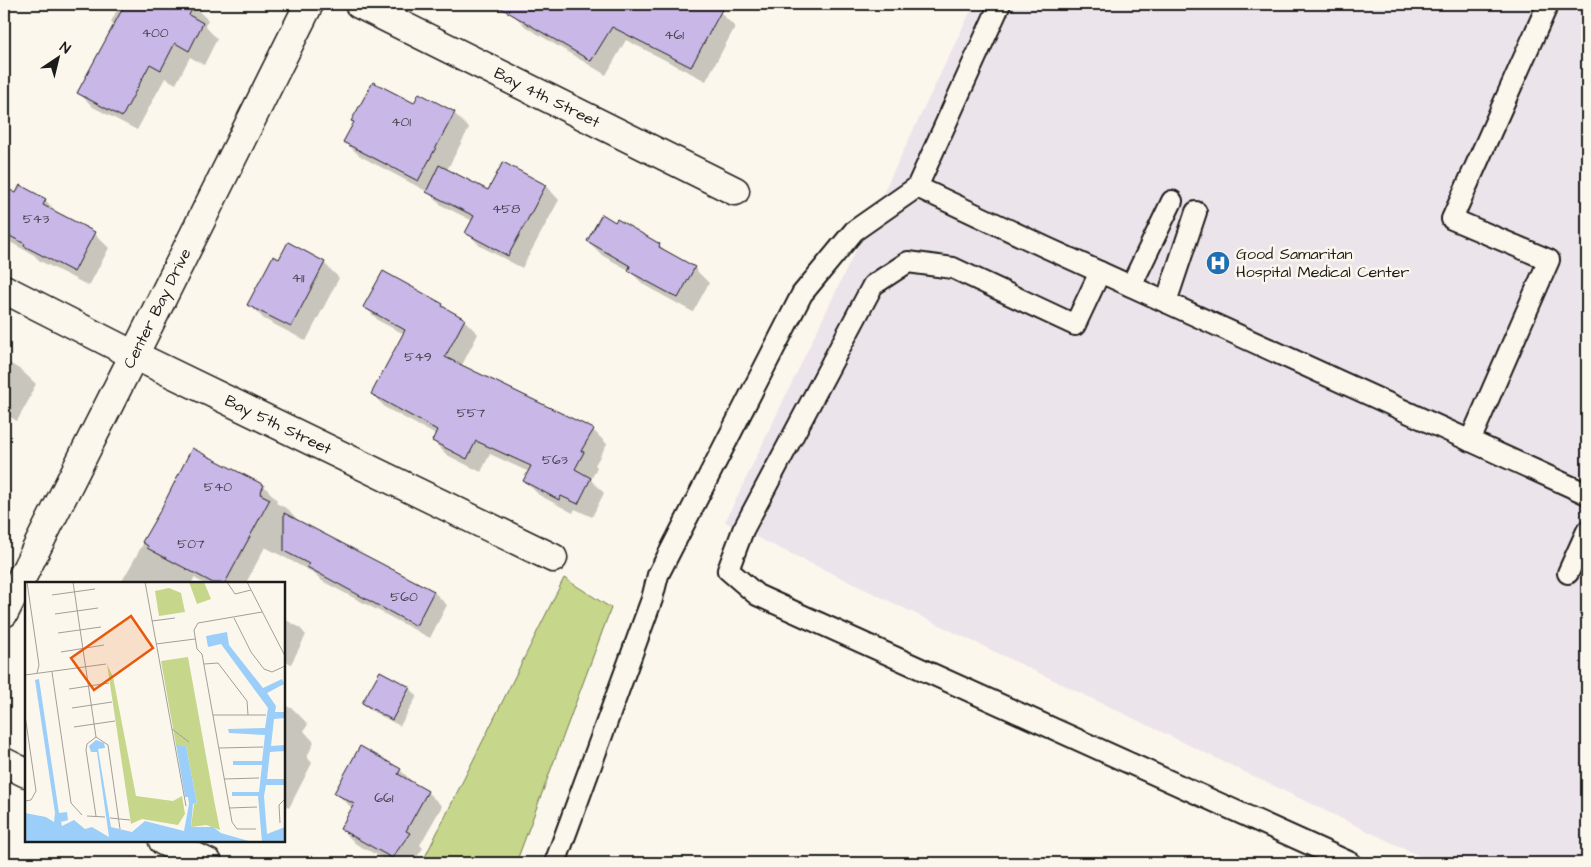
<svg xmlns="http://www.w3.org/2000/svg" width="1591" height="867" viewBox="0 0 1591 867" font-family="'Architects Daughter',sans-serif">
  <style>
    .built { fill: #ece4eb }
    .green { fill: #c6d68a; stroke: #717953 }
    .shadow { fill: #0003 }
    .building { fill: #c9b7e8; stroke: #1c1c1c }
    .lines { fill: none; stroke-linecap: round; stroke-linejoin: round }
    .lane-casing { stroke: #1c1c1c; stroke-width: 24 }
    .street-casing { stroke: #1c1c1c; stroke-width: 31 }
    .lane { stroke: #fbf7ec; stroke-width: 20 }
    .street { stroke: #fbf7ec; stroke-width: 28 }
    .labels { text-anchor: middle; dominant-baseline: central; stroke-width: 5; stroke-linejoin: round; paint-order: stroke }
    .number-label { font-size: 14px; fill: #47434f }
    .street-label { font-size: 16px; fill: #1c1c1c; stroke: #fbf7ec }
    .poi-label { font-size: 16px; fill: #1c1c1c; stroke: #fbf7ec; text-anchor: start }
    .inset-road { fill: none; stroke: #a29f99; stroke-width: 1 }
    .view { fill: #e8590c; fill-opacity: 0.15; stroke: #e8590c; stroke-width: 2.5 }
    .inset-edge { fill: none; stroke: #1c1c1c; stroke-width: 2.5 }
  </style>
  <rect width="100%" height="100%" fill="#fbf7ec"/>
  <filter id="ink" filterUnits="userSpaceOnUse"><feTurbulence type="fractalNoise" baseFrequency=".02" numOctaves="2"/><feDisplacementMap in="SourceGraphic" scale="10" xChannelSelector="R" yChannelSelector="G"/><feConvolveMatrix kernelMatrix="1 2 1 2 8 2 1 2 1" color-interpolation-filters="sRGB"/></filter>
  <g filter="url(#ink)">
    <polygon class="built" points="974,4 1587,4 1587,863 1434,863 725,522"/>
    <polygon class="green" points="564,578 611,608 516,863 422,863"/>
    <g class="shadow">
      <polygon points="120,4 191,4 208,20 205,26 217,39 204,65 190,57 176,84 165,78 137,130 93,107 78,92 114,26 111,22"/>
      <polygon points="517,4 704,4 721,13 735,27 706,81 626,40 606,75 526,27 512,13"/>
      <polygon points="414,105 454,113 469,128 447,170 488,191 503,164 546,186 559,200 522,268 480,246 467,232 473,221 441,205 428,192 360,156 345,142 355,123 353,121"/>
      <polygon points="11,192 45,200 60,215 94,233 109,248 89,286 40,261 34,255 8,241 4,237 4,205"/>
      <polygon points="588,241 659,245 668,253 694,268 709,283 693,312 644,285 629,270 603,256"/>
      <polygon points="280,261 324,263 339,278 306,341 264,319 249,304"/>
      <polygon points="442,305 449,312 464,320 478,334 461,367 593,430 607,444 595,465 597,467 591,480 604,493 592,517 575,509 573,513 539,495 525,481 529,472 490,454 481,472 447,455 433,441 436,435 386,408 372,394 404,334 379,321 365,307"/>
      <polygon points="4,360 21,370 36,384 30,395 31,396 17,421 4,413"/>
      <polygon points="264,486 277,500 276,503 288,509 301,524 434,592 447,605 430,638 322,581 314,573 265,547 246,583 203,583 194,578 192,583 121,583 161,512"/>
      <polygon points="284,619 299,627 306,635 291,664 284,660"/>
      <polygon points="380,672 410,688 417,696 400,726 370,710 363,703"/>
      <polygon points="284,705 293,709 308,724 304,731 314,742 307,757 312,763 289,808 284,805"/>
      <polygon points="400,770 415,784 427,792 442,806 420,845 423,848 413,863 392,863 356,844 341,829 353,809 335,792"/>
    </g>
    <g class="building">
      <polygon points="125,4 195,4 189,15 203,23 189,51 175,43 161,70 150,64 122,117 77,93"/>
      <polygon points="494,4 725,4 691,67 612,27 591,61"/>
      <polygon points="373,82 414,103 419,93 455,112 418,181 343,142 354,122 351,121"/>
      <polygon points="503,162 546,185 508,256 465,233 474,216 426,192 439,165 488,190"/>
      <polygon points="20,185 46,199 43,205 95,232 74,272 24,246 25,244 4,233 4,187 16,193"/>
      <polygon points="602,214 615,222 617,219 660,244 659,247 695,267 678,298 628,271 630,266 587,241"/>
      <polygon points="288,242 325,262 291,327 247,305 273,256 279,259"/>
      <polygon points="383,271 443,304 442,306 465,319 445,357 594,429 581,451 584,452 575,469 591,478 578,504 561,496 559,500 523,481 531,466 476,441 467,459 432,441 437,430 371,394 405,330 363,307"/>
      <polygon points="192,448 264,485 260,494 270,499 225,583 213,583 147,548 148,546 142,542 160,511"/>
      <polygon points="284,513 434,591 416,626 307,567 309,564 284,551"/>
      <polygon points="380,671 410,687 392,720 362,703"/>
      <polygon points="360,746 401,769 398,774 428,791 406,831 410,833 392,858 340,829 354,804 334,793"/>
    </g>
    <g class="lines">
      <g class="lane-casing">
        <g id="lane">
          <polyline points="917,187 1045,247 1587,494"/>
          <polyline points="1100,272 1075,325 953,268 908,262 873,285 743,530 728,570 757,595 1351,863"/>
          <polyline points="1131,286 1172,201"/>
          <polyline points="1166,302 1196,212"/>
          <polyline points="1470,441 1549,260 1452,219 1548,4"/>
          <polyline points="1568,573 1587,531"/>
          <polyline points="555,863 652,599 658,575 802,294 854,231 917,187 1000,4"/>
        </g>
      </g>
      <g class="street-casing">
        <g id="street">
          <path id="s1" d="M 359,4 L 735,191"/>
          <path id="s2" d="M 4,289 L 134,355 L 553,558"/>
          <path id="s3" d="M 4,613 L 134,355 L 309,4"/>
          <polyline points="4,762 26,773"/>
          <polyline points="163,841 208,863"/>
        </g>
      </g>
      <use href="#lane" class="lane"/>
      <use href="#street" class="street"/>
    </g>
  </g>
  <defs>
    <g id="hospital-disc" transform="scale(1.25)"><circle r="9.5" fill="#1f6fb2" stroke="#fbf7ec"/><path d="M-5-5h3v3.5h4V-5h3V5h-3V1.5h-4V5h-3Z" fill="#fff"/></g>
  </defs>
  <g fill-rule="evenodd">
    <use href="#hospital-disc" x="1218" y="263"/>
  </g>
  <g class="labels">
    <g class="number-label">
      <text x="155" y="33">400</text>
      <text x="674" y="35">461</text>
      <text x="401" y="122">401</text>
      <text x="506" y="209">458</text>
      <text x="36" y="219">543</text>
      <text x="298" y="278">411</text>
      <text x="418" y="357">549</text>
      <text x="471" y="413">557</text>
      <text x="555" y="460">563</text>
      <text x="218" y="487">540</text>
      <text x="191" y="544">507</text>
      <text x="404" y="597">560</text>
      <text x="384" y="798">661</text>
    </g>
    <g class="street-label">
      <text stroke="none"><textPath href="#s1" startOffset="210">Bay 4th Street</textPath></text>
      <text stroke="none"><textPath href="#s3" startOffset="341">Center Bay Drive</textPath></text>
      <text stroke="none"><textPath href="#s2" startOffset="306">Bay 5th Street</textPath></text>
    </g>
    <g class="poi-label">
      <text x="1236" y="254">Good Samaritan<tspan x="1236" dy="18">Hospital Medical Center</tspan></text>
    </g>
  </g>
  <g transform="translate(25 582)">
    <rect width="260" height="260" fill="#fbf7ec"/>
    <path d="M 164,0 L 179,0 L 186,17 L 172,22 ZM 144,6 L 156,11 L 160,30 L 134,34 L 130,9 ZM 163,75 L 189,218 L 195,248 L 181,243 L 166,245 L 169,222 L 172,221 L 161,164 L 151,163 L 136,79 ZM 82,82 L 88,95 L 111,214 L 148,219 L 157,214 L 160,232 L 153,243 L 117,237 L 106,242 Z" fill="#c6d68a"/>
    <path d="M 202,50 L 204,63 L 238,106 L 257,97 L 259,102 L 242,111 L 251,124 L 250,130 L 260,130 L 260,136 L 249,137 L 246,164 L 260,163 L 260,169 L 245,170 L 242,197 L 260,197 L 260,203 L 241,203 L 239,214 L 242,252 L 260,245 L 260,260 L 237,260 L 233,214 L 207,214 L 207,210 L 234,210 L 237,183 L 208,183 L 208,179 L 237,179 L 240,153 L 204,151 L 203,147 L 240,146 L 243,126 L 196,62 L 183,65 L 181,54 ZM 14,97 L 34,231 L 42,230 L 43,238 L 36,240 L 34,233 L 37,244 L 49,238 L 60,247 L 67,245 L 84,255 L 72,170 L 66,170 L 64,164 L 71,158 L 79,161 L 80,166 L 73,167 L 86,245 L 107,250 L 120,239 L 159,249 L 164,222 L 163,215 L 160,215 L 151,163 L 154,163 L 161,164 L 172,221 L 168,222 L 166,245 L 188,245 L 196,251 L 227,260 L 0,260 L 0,231 L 21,235 L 29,240 L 30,231 L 10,98 Z" fill="#9bcff9"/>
    <path class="inset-road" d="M 2,0 L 14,83 L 12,91M 48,0 L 71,155M 120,0 L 161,224M 202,0 L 210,12 L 226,8M 222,0 L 260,74M 27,13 L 70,7M 30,32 L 73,26M 209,36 L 226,70 L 239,87 L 247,90 L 260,84M 127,39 L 150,36M 33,51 L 76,45M 131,62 L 170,57M 36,70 L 79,63M 179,82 L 193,81 L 222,119 L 223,133M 27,90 L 46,221 L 57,233M 0,93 L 81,82M 44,107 L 84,101M 47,126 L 87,120M 0,133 L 11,209 L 6,218 L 0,219M 188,133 L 241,133M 49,145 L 90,139M 147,147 L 164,160M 71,155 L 83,163 L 95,247M 71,155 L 62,162 L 61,168 L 71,234M 194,166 L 238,165M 199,197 L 234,196M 204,226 L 232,225M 62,234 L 80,235M 85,236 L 105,238M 255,241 L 254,223 L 260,217M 231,247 L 212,247 L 207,240 L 177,72 L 172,67 L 169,48 L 173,41 L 237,30"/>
    <path class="view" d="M 106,34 L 128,66 L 69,108 L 46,76 Z"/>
    <rect width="260" height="260" class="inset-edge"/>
  </g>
  <rect width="1591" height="867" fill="none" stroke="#fbf7ec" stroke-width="20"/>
  <rect x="10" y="10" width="1571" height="847" fill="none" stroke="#1c1c1c" stroke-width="2" filter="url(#ink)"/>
  <g transform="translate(58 58) rotate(35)" stroke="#fbf7ec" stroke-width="4" paint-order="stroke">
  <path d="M0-4L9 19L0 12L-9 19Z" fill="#1c1c1c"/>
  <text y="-8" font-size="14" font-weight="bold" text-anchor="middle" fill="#1c1c1c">N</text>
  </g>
</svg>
